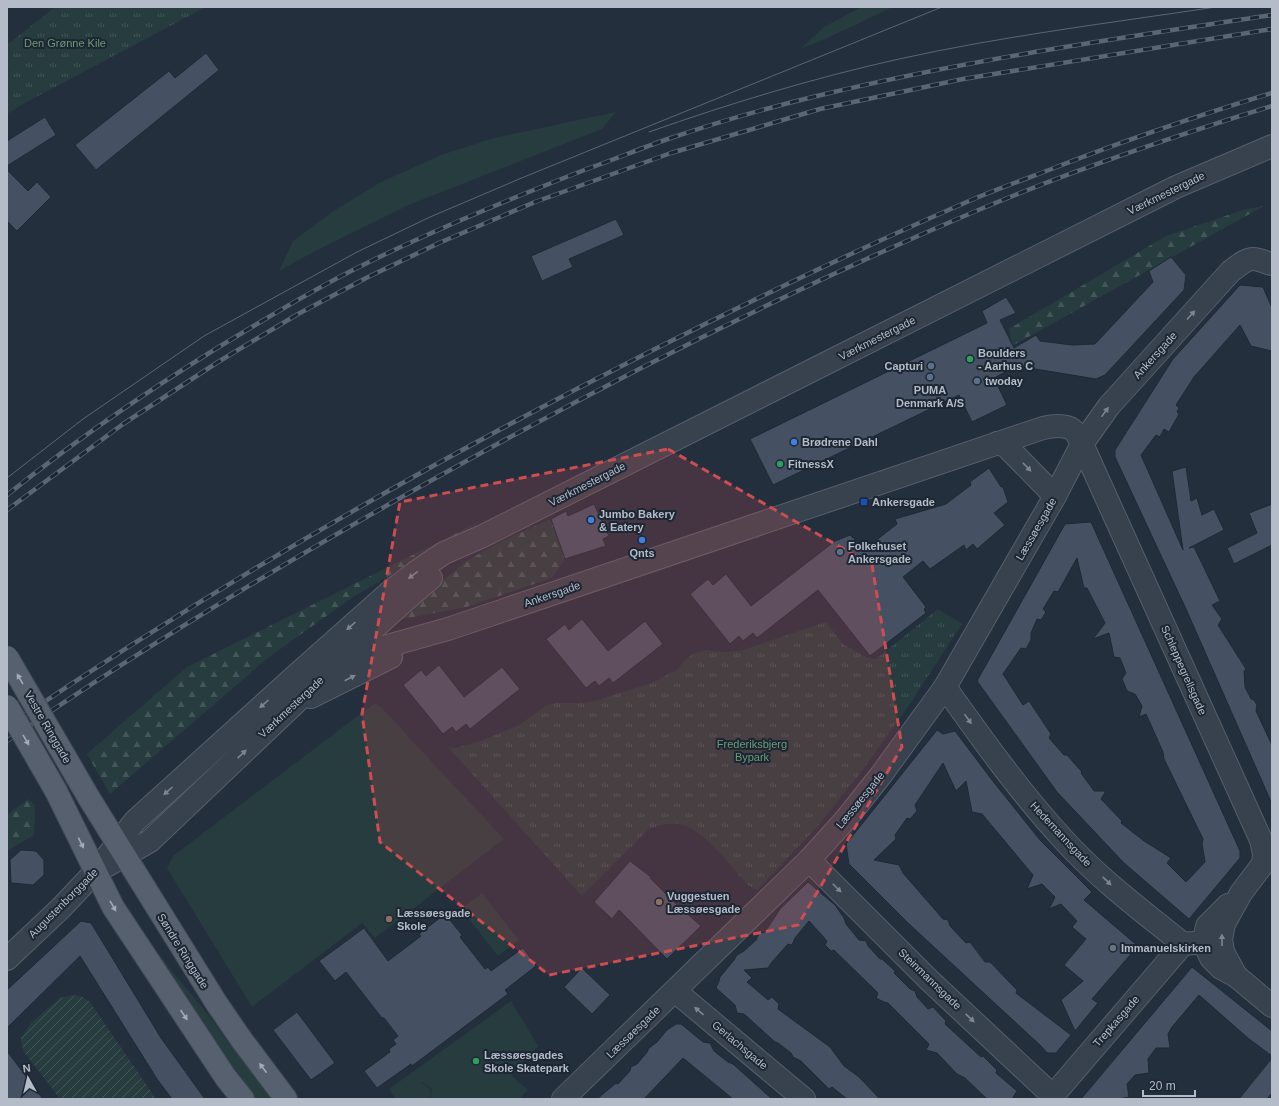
<svg xmlns="http://www.w3.org/2000/svg" width="1279" height="1106" viewBox="0 0 1279 1106" font-family="Helvetica,sans-serif">
  <style>
    .grass { fill: #263c3f }
    .forest { fill: url(#forest-firs) }
    .park { fill: url(#park-tufts) }
    .garden { fill: url(#garden-furrows) }
    .building { fill: #455162; stroke: #1f2835; fill-rule: evenodd }
    .lines { fill: none; stroke-linecap: round; stroke-linejoin: round }
    .minor-casing { stroke: #565f6c; stroke-width: 24 }
    .major-casing { stroke: #414a57; stroke-width: 24 }
    .minor { stroke: #38414e; stroke-width: 22 }
    .major { stroke: #56606e; stroke-width: 22 }
    .tram { stroke: #5a6575; stroke-width: 1 }
    .rail-casing { stroke: #5a6575; stroke-width: 4.5 }
    .rail { stroke: #1d2633; stroke-width: 3; stroke-dasharray: 9; stroke-linecap: butt }
    .major-bridge-casing { stroke: #414a57; stroke-width: 24; stroke-linecap: butt }
    .major-bridge { stroke: #56606e; stroke-width: 22 }
    .oneway { fill: #7c8592 }
    .oneway2 { fill: #a1aab7 }
    .marked { fill: #ce4d50; fill-opacity: 0.2; stroke: #ce4d50; stroke-width: 3; stroke-dasharray: 8 5; stroke-linejoin: round }
    .leisure-dot { fill: #2e9e5b; stroke: #1d2633; stroke-width: 1.5 }
    .service-dot { fill: #5c6f8a; stroke: #1d2633; stroke-width: 1.5 }
    .shop-dot { fill: #3f7fe0; stroke: #1d2633; stroke-width: 1.5 }
    .transit-dot { fill: #1a4fb4; stroke: #1d2633; stroke-width: 1.5 }
    .education-dot { fill: #8d6e63; stroke: #1d2633; stroke-width: 1.5 }
    .worship-dot { fill: #6b7280; stroke: #1d2633; stroke-width: 1.5 }
    .labels { text-anchor: middle; dominant-baseline: central; stroke-width: 4; stroke-linejoin: round; paint-order: stroke }
    .park-label { font-size: 11px; fill: #6b9a76; stroke: #1d2633 }
    .street-label { font-size: 11px; fill: #b4bcc9; stroke: #1d2633 }
    .poi-label { font-size: 11px; font-weight: bold; fill: #b4bcc9; stroke: #1d2633; text-anchor: start }
  </style>
  <defs>
    <pattern id="forest-firs" width="22" height="20" patternUnits="userSpaceOnUse"><rect width="22" height="20" fill="#263c3f"/><path d="M5 1l3.5 6h-7zM16 11l3.5 6h-7z" fill="#435659"/></pattern>
    <pattern id="park-tufts" width="24" height="20" patternUnits="userSpaceOnUse"><rect width="24" height="20" fill="#263c3f"/><path d="M3 7l-1-3M5 7V3M7 7l1-3M15 17l-1-3M17 17v-4M19 17l1-3" fill="none" stroke="#435659"/></pattern>
    <pattern id="garden-furrows" width="10" height="10" patternUnits="userSpaceOnUse"><rect width="10" height="10" fill="#263c3f"/><path d="M-1 1l2-2M0 10L10 0M9 11l2-2" fill="none" stroke="#435659"/></pattern>
  </defs>
  <rect width="100%" height="100%" fill="#242f3e"/>
  <g class="grass">
    <polygon points="861,7 893,7 825,39 800,49 824,27"/>
    <polygon points="616,112 602,129 411,204 317,250 279,271 293,241 335,210 381,182 441,155 494,138"/>
    <polygon points="376,704 381,707 504,839 375,938 362,923 252,1007 167,868 173,856 372,705"/>
    <polygon points="482,893 519,940 498,956 461,909"/>
    <polygon points="150,944 209,1016 271,1099 253,1099"/>
    <polygon points="511,1001 538,1046 511,1075 528,1090 519,1099 430,1099 432,1089 422,1082 422,1083 431,1090 429,1099 396,1099 389,1089"/>
  </g>
  <g class="forest">
    <polygon points="1264,206 1012,346 1009,329 1166,236 1243,210"/>
    <polygon points="485,519 353,597 269,657 110,794 87,754 187,667"/>
    <polygon points="551,519 565,559 552,578 466,607 393,621 468,560 504,540"/>
    <polygon points="28,799 35,805 34,835 7,851 7,815"/>
  </g>
  <g class="park">
    <polygon points="55,7 206,7 21,105 7,114 7,45"/>
    <path d="M 938,609 L 962,624 L 909,705 L 863,770 L 816,828 L 757,890 L 748,885 C 731,867 706,832 683,825 C 672,822 660,825 649,829 L 582,896 L 448,747 L 456,748 L 481,741 L 519,725 L 547,705 L 557,703 L 582,703 L 594,701 L 652,683 L 678,669 L 685,659 L 695,653 L 706,650 L 724,652 L 740,651 L 826,622 L 843,644 L 866,657 L 876,659 Z"/>
  </g>
  <polygon class="garden" points="72,995 81,996 90,1002 156,1099 60,1099 24,1052 21,1042 21,1038 31,1023 60,998"/>
  <g class="building">
    <polygon points="206,53 219,70 96,170 75,145 169,71 175,78"/>
    <polygon points="45,117 56,135 7,166 7,141"/>
    <polygon points="7,170 28,191 37,182 51,197 17,231 7,221"/>
    <polygon points="616,219 624,235 569,259 573,267 542,281 531,256"/>
    <polygon points="1171,257 1186,275 1184,290 1105,375 1096,379 1017,366 994,378 1007,405 972,422 959,395 773,485 750,439 987,323 982,311 1006,297 1016,313 1000,320 1014,348 1036,335 1040,341 1072,345 1095,344 1153,282 1149,271"/>
    <polygon points="1240,285 1263,287 1272,308 1272,351 1251,346 1240,325 1194,377 1176,405 1179,408 1177,412 1179,414 1169,432 1164,429 1160,437 1156,435 1141,455 1183,550 1172,471 1186,467 1191,501 1197,498 1202,515 1214,509 1224,530 1189,548 1194,547 1220,601 1212,605 1222,619 1218,625 1246,669 1244,671 1245,687 1251,699 1254,700 1257,705 1256,711 1272,745 1272,804 1186,609 1115,457 1115,450 1173,359"/>
    <polygon points="989,468 1001,487 1003,487 1008,502 994,513 1005,525 977,549 973,544 966,550 964,545 930,569 923,561 903,577 926,607 924,609 926,613 870,656 818,590 757,638 753,633 743,641 739,636 730,644 690,594 708,579 713,585 726,574 751,606 835,541 850,535 865,549 897,524 895,519 946,504 971,485 970,482"/>
    <polygon points="594,504 609,536 603,539 606,546 565,559 551,519 566,511 568,516"/>
    <polygon points="1272,504 1272,545 1234,564 1227,548 1257,533 1249,513"/>
    <path d="M 1091,522 L 1240,851 L 1240,858 L 1189,919 L 1124,863 L 1057,792 L 977,681 L 1065,524 ZM 1077,558 L 1084,588 L 1087,588 L 1105,623 L 1093,639 L 1109,633 L 1114,657 L 1120,658 L 1126,673 L 1122,679 L 1127,691 L 1135,694 L 1142,706 L 1139,717 L 1146,714 L 1163,752 L 1164,759 L 1203,839 L 1202,844 L 1205,862 L 1186,882 L 1167,863 L 1171,858 L 1144,841 L 1121,823 L 1122,821 L 1101,799 L 1106,791 L 1094,791 L 1081,773 L 1082,772 L 1067,755 L 1064,755 L 1049,738 L 1051,734 L 1029,701 L 1023,705 L 1003,674 L 1021,648 L 1026,649 L 1031,640 L 1031,633 L 1037,619 L 1041,620 L 1046,612 L 1043,609 L 1054,591 L 1058,592 Z"/>
    <polygon points="582,619 608,651 645,621 663,644 613,683 609,678 599,686 595,681 586,688 546,639 565,624 569,630"/>
    <polygon points="439,665 464,697 502,667 520,689 470,729 466,724 456,732 452,727 443,734 403,685 421,670 426,676"/>
    <polygon points="937,730 943,734 955,731 992,780 1040,840 1092,892 1084,900 1138,946 1092,999 1098,1003 1075,1031 1061,1000 1083,981 1064,965 1086,939 1072,927 1077,921 1061,904 1049,909 1055,897 1042,884 1027,889 1033,875 982,814 972,812 966,781 956,791 943,763 915,805 917,811 910,819 907,818 895,835 896,839 874,860 899,865 903,873 943,919 948,920 950,926 966,943 970,942 985,962 990,962 1017,990 1016,993 1071,1035 1056,1053 1047,1053 1041,1046 908,923 849,864 846,844"/>
    <polygon points="21,850 36,851 44,860 44,875 33,885 11,883 10,860"/>
    <polygon points="630,861 651,877 650,878 674,902 701,926 667,959 619,910 612,919 594,902"/>
    <polygon points="808,882 835,905 844,918 846,924 859,940 866,941 868,946 880,959 882,959 895,971 894,973 910,989 915,991 917,997 928,1009 933,1007 946,1021 945,1024 981,1057 983,1056 997,1070 996,1073 1017,1091 1012,1099 987,1099 965,1078 957,1074 937,1053 926,1050 929,1044 888,1003 884,1002 876,998 878,993 834,950 831,951 825,945 827,941 809,921 795,938 792,945 788,944 772,962 768,968 744,970 752,978 747,982 768,1000 772,997 779,1004 778,1009 830,1047 844,1066 859,1077 880,1099 847,1099 832,1087 829,1089 801,1061 793,1057 791,1053 778,1043 775,1042 744,1014 737,1013 735,1005 716,988 719,981 720,977 734,960 737,955 744,951 756,940 759,933 765,932 780,909"/>
    <polygon points="445,914 462,935 460,937 485,969 488,967 491,971 523,948 536,966 505,990 508,994 412,1066 411,1064 377,1088 364,1071 390,1052 389,1049 396,1044 393,1040 398,1036 384,1018 382,1018 346,972 335,981 319,961 364,928 388,961 421,936 419,934"/>
    <polygon points="81,921 91,923 161,1038 205,1099 172,1099 157,1079 80,956 7,1028 7,990"/>
    <polygon points="1192,967 1272,1031 1272,1056 1249,1039 1199,995 1172,1027 1168,1034 1170,1048 1156,1048 1148,1059 1149,1073 1135,1075 1127,1084 1129,1097 1118,1099 1081,1099"/>
    <polygon points="582,968 610,995 592,1014 564,987"/>
    <polygon points="297,1012 335,1063 311,1080 273,1030"/>
    <polygon points="676,1024 681,1024 703,1042 710,1043 714,1051 728,1062 733,1064 772,1099 733,1099 683,1058 644,1099 597,1099 616,1083 618,1084 630,1071 631,1067 637,1064 648,1051 648,1049 657,1042 667,1030"/>
    <polygon points="7,1051 43,1099 7,1099"/>
    <polygon points="1272,1058 1272,1093 1267,1099 1239,1099"/>
  </g>
  <g class="lines">
    <g class="minor-casing">
      <g id="minor">
        <polyline points="997,443 1006,446 1055,496"/>
        <path d="M 300,675 L 380,648 L 448,629 L 1043,428 C 1052,426 1065,424 1073,430 C 1077,433 1080,440 1082,444 L 1261,840 L 1264,854 L 1263,864 L 1241,893 L 1224,924 L 1221,939 L 1223,952 L 1236,976"/>
        <path d="M 945,687 C 982,739 1019,791 1062,838 C 1098,878 1141,910 1183,944 L 1205,942"/>
        <polyline points="311,697 391,657"/>
        <polyline points="809,860 929,980 1053,1096"/>
        <polyline points="108,865 150,841 372,630 402,603 431,578"/>
        <polyline points="1228,905 1207,926 1205,936 1206,947 1211,958 1221,968 1236,976 1272,1006"/>
        <polyline points="7,959 61,908 95,872 135,821 293,678 392,590 416,572 444,553 483,536 1176,187 1272,146"/>
        <polyline points="675,991 804,1099"/>
        <path d="M 563,1099 L 809,860 L 846,819 L 881,775 L 945,687 L 1055,496 L 1082,444 L 1109,406 L 1231,271 C 1250,257 1249,256 1271,264"/>
        <polyline points="1050,1099 1183,944"/>
      </g>
    </g>
    <g class="major-casing">
      <g id="major">
        <polyline points="56,791 113,907 226,1078 243,1099"/>
        <polyline points="89,798 217,1004 241,1039 286,1099"/>
      </g>
    </g>
    <use href="#minor" class="minor"/>
    <use href="#major" class="major"/>
    <g class="tram">
      <path d="M 649,132 C 731,103 814,78 899,59 C 1003,36 1110,23 1216,7"/>
      <polyline points="7,478 83,419 204,336 357,252 430,217 524,177 942,7"/>
    </g>
    <g class="rail-casing">
      <g id="rail">
        <path d="M 7,495 C 87,431 169,376 257,324 C 292,303 328,282 365,264 C 438,228 512,198 587,169 C 613,160 639,149 665,140 C 715,123 766,108 817,96 C 967,60 1120,38 1272,15"/>
        <polyline points="7,510 123,424 218,362 298,314 368,277 439,243 535,202 671,153 820,109 963,79 1272,29"/>
        <path d="M 7,727 C 213,587 430,462 653,350 C 760,296 867,245 976,198 C 1000,188 1025,179 1049,170 C 1123,141 1197,116 1272,93"/>
        <path d="M 7,741 C 156,638 312,546 470,459 C 635,368 803,284 976,211 C 1073,170 1172,137 1272,106"/>
      </g>
    </g>
    <use href="#rail" class="rail"/>
    <g class="major-bridge-casing">
      <g id="major-bridge">
        <polyline points="7,657 89,798"/>
        <polyline points="7,706 56,791"/>
      </g>
    </g>
    <use href="#major-bridge" class="major-bridge"/>
  </g>
  <defs><path id="oneway-solid" d="M-6-.8H1V-3.2L6.5 0L1 3.2V.8H-6Z"/></defs>
  <g class="oneway">
    <use href="#oneway-solid" transform="translate(1191 315) rotate(-48)"/>
    <use href="#oneway-solid" transform="translate(1105 412) rotate(-54)"/>
    <use href="#oneway-solid" transform="translate(1027 467) rotate(46)"/>
    <use href="#oneway-solid" transform="translate(413 575) rotate(143)"/>
    <use href="#oneway-solid" transform="translate(351 626) rotate(138)"/>
    <use href="#oneway-solid" transform="translate(350 678) rotate(-27)"/>
    <use href="#oneway-solid" transform="translate(264 704) rotate(138)"/>
    <use href="#oneway-solid" transform="translate(968 719) rotate(54)"/>
    <use href="#oneway-solid" transform="translate(242 754) rotate(-43)"/>
    <use href="#oneway-solid" transform="translate(168 791) rotate(138)"/>
    <use href="#oneway-solid" transform="translate(1107 881) rotate(44)"/>
    <use href="#oneway-solid" transform="translate(837 888) rotate(45)"/>
    <use href="#oneway-solid" transform="translate(1222 940) rotate(-91)"/>
    <use href="#oneway-solid" transform="translate(699 1011) rotate(-140)"/>
    <use href="#oneway-solid" transform="translate(970 1018) rotate(43)"/>
  </g>
  <g class="oneway2">
    <use href="#oneway-solid" transform="translate(20 679) rotate(-120)"/>
    <use href="#oneway-solid" transform="translate(26 740) rotate(60)"/>
    <use href="#oneway-solid" transform="translate(81 843) rotate(64)"/>
    <use href="#oneway-solid" transform="translate(113 906) rotate(60)"/>
    <use href="#oneway-solid" transform="translate(184 1015) rotate(56)"/>
    <use href="#oneway-solid" transform="translate(263 1068) rotate(-127)"/>
  </g>
  <path class="marked" d="M 668,449 L 872,565 L 902,747 L 798,925 L 549,975 L 380,842 L 362,714 L 400,502 Z"/>
  <g class="leisure-dot">
    <circle cx="970" cy="359" r="4"/>
    <circle cx="780" cy="464" r="4"/>
    <circle cx="476" cy="1061" r="4"/>
  </g>
  <g class="service-dot">
    <circle cx="931" cy="366" r="4"/>
    <circle cx="930" cy="377" r="4"/>
    <circle cx="977" cy="381" r="4"/>
    <circle cx="840" cy="552" r="4"/>
  </g>
  <g class="shop-dot">
    <circle cx="794" cy="442" r="4"/>
    <circle cx="591" cy="520" r="4"/>
    <circle cx="642" cy="540" r="4"/>
  </g>
  <rect class="transit-dot" x="860" y="498" width="8" height="8" rx="2"/>
  <g class="education-dot">
    <circle cx="659" cy="902" r="4"/>
    <circle cx="389" cy="919" r="4"/>
  </g>
  <circle class="worship-dot" cx="1113" cy="948" r="4"/>
  <g class="labels">
    <g class="park-label">
      <text x="65" y="43">Den Grønne Kile</text>
      <text x="752" y="744">Frederiksbjerg<tspan x="752" dy="13">Bypark</tspan></text>
    </g>
    <g class="street-label">
      <text transform="translate(1166 193) rotate(-26)">Værkmestergade</text>
      <text transform="translate(877 338) rotate(-27)">Værkmestergade</text>
      <text transform="translate(1155 355) rotate(-48)">Ankersgade</text>
      <text transform="translate(587 484) rotate(-27)">Værkmestergade</text>
      <text transform="translate(1036 529) rotate(-60)">Læssøesgade</text>
      <text transform="translate(552 594) rotate(-19)">Ankersgade</text>
      <text transform="translate(1184 670) rotate(66)">Schleppegrellsgade</text>
      <text transform="translate(291 707) rotate(-43)">Værkmestergade</text>
      <text transform="translate(48 727) rotate(60)">Vestre Ringgade</text>
      <text transform="translate(860 800) rotate(-51)">Læssøesgade</text>
      <text transform="translate(1061 834) rotate(47)">Hedemannsgade</text>
      <text transform="translate(63 903) rotate(-45)">Augustenborggade</text>
      <text transform="translate(183 951) rotate(58)">Søndre Ringgade</text>
      <text transform="translate(930 979) rotate(44)">Steinmannsgade</text>
      <text transform="translate(1116 1021) rotate(-49)">Trepkasgade</text>
      <text transform="translate(633 1032) rotate(-44)">Læssøesgade</text>
      <text transform="translate(740 1045) rotate(40)">Gerlachsgade</text>
    </g>
    <g class="poi-label">
      <text x="978" y="353">Boulders<tspan x="978" dy="13">- Aarhus C</tspan></text>
      <text x="923" y="366" text-anchor="end">Capturi</text>
      <text x="985" y="381">twoday</text>
      <text x="930" y="390" text-anchor="middle">PUMA<tspan x="930" dy="13">Denmark A/S</tspan></text>
      <text x="802" y="442">Brødrene Dahl</text>
      <text x="788" y="464">FitnessX</text>
      <text x="872" y="502">Ankersgade</text>
      <text x="599" y="514">Jumbo Bakery<tspan x="599" dy="13">&amp; Eatery</tspan></text>
      <text x="848" y="546">Folkehuset<tspan x="848" dy="13">Ankersgade</tspan></text>
      <text x="642" y="553" text-anchor="middle">Qnts</text>
      <text x="667" y="896">Vuggestuen<tspan x="667" dy="13">Læssøesgade</tspan></text>
      <text x="397" y="913">Læssøesgade<tspan x="397" dy="13">Skole</tspan></text>
      <text x="1121" y="948">Immanuelskirken</text>
      <text x="484" y="1055">Læssøesgades<tspan x="484" dy="13">Skole Skatepark</tspan></text>
    </g>
  </g>
  <rect width="1279" height="1106" fill="none" stroke="#b4bcc9" stroke-width="16"/>
  <g transform="translate(28 1078) rotate(352)" stroke="#1d2633" stroke-width="3" paint-order="stroke">
  <path d="M0-3L7 15L0 10L-7 15Z" fill="#b4bcc9"/>
  <text y="-6" font-size="11" font-weight="bold" text-anchor="middle" fill="#b4bcc9">N</text>
  </g>
  <path d="M1143 1090v6h52v-6" fill="none" stroke="#b4bcc9" stroke-width="2"/>
  <text x="1149" y="1090" font-size="12" fill="#b4bcc9" stroke="#1d2633" stroke-width="3" paint-order="stroke">20 m</text>
</svg>
